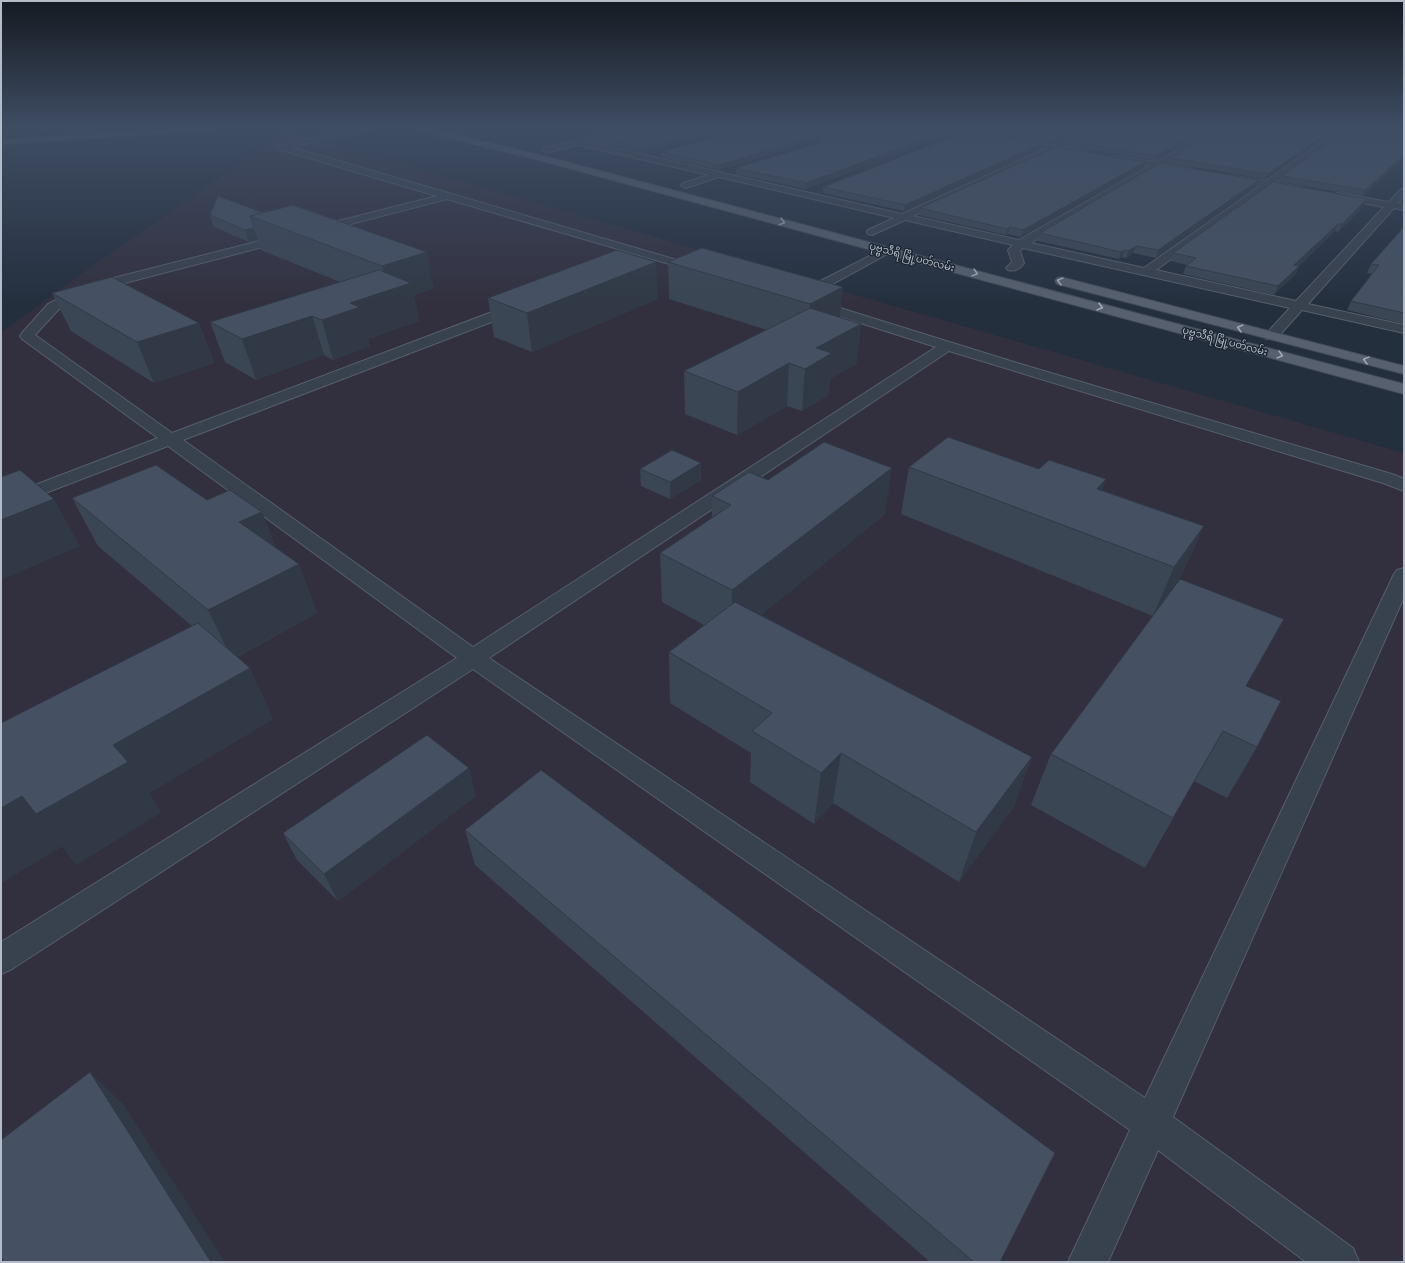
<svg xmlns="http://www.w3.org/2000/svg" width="1405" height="1263" viewBox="0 0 1405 1263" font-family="Montserrat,'Noto Sans Myanmar',sans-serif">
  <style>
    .medical { fill: #32303f }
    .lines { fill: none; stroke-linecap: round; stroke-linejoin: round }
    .minor-casing { stroke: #565f6c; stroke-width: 2 }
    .major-casing { stroke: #414a57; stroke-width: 2 }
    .minor { fill: #38414e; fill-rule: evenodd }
    .major { fill: #56606e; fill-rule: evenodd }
    .rail { stroke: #5a6575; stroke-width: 1; stroke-dasharray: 1.5 1.5; stroke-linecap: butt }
    .wall { fill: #3b4654 }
    .shaded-wall { fill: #303945 }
    .building { fill: #455162; stroke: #303945 }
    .oneway { stroke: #a1aab7 }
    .labels { text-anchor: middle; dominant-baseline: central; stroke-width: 3; stroke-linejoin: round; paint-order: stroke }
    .far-street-label { font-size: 10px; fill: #b4bcc9; stroke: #1d2633 }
  </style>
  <rect width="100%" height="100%" fill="#242f3e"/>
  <polygon class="medical" points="287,131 1404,453 1404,1262 1,1262 1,333 81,274"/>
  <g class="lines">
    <g class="minor-casing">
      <g id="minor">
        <polygon points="360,128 373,128 369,130 291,147 701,267 703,269 701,271 693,271 447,199 94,291 58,310 35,335 172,433 513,304 523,304 524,307 523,310 183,440 473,647 936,347 807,306 805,303 807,300 811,299 1017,363 1395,475 1404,479 1404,491 1383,483 949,351 489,658 1145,1098 1394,574 1397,570 1404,568 1404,597 1173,1117 1353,1248 1359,1262 1306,1262 1158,1150 1108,1262 1068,1262 1130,1130 473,669 12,969 1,974 1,942 457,658 168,446 1,510 1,498 158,438 22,339 20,336 22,333 48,304 86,285 437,196 278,149 277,147 281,145"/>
        <path d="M 627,128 L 639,128 L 638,130 L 588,142 L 902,214 L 1045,149 L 932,130 L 928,128 L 943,128 L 1053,146 L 1095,128 L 1104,128 L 1103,130 L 1063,147 L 1086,151 L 1087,153 L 1086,155 L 1055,151 L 913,216 L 1019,240 L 1149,166 L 1112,160 L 1111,158 L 1112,156 L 1156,162 L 1216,128 L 1225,128 L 1224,130 L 1166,164 L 1190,168 L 1191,170 L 1190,172 L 1159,168 L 1031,243 L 1144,268 L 1260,186 L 1226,180 L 1224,178 L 1226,176 L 1229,175 L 1266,181 L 1342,128 L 1350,128 L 1276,183 L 1301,187 L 1303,189 L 1301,191 L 1298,192 L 1270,187 L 1156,270 L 1296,301 L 1384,207 L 1335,198 L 1333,196 L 1335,194 L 1338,193 L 1389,202 L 1401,189 L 1404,188 L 1404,197 L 1398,203 L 1404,204 L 1404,210 L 1394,208 L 1308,304 L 1404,325 L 1404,333 L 1302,310 L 1276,339 L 1266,339 L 1264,336 L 1290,308 L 1023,248 L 1020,251 L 1024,263 C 1020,269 1015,272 1008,270 L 1006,268 L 1012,262 L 1008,250 L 1013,245 L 905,220 L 872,235 L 868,234 L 867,232 L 868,230 L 894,218 L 719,177 L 686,188 L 683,187 L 681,185 L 683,183 L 709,175 L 578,145 L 546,153 L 542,150 L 543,148 Z"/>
        <polygon points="862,128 873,128 826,144 820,144 819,142 820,140"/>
        <polygon points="887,247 891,248 893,250 891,252 805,299 797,299 795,296 797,293"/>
      </g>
    </g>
    <g class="major-casing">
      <g id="major">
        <polygon points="185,128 218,128 214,130 1,144 1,140"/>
        <polygon points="415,128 427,128 544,156 1404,384 1404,394 538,160 416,130"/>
        <polygon points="1061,277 1404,366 1404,374 1057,284 1055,281 1057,278"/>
      </g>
    </g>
    <use href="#minor" class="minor"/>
    <use href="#major" class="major"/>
    <polyline class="rail" points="1,131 56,128"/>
  </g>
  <g class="wall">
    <polygon points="737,128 645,153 597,142 597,137"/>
    <polygon points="748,128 719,170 661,157 661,152"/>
    <polygon points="950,128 1092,128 1053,144"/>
    <polygon points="1214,128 1155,161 1068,146 1070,141"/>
    <polygon points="1340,128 1266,179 1169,163 1171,158"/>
    <polygon points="1404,128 1363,196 1280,182 1282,176"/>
    <polygon points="949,130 948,135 806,189 736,174 736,168"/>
    <polygon points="1041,144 1040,150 904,211 823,193 823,187"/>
    <polygon points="1145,162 1144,168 1021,237 1008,234 1006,235 919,215 920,208"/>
    <polygon points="1259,180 1256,187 1156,258 1133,253 1126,258 1122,257 1119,259 1038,241 1040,233"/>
    <polygon points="218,196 434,288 414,295 419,321 368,339 370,346 333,360 324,355 256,380 225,362 210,322 340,282 261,250 258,240 249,242 214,227 210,215"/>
    <polygon points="1367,199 1364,206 1338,232 1335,231 1299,266 1296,274 1274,295 1183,274 1186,266 1187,265 1171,261 1173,253"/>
    <polygon points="1404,227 1404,324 1347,310 1351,301 1372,274 1367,273 1371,264"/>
    <polygon points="702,248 839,317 861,324 856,364 830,379 828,395 802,411 787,406 737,435 685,414 684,371 767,330 669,299 668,262"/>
    <polygon points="52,293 199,323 214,363 154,383 71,331"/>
    <polygon points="488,298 658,299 532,352 494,337"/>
    <polygon points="701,463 701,480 670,499 641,486 640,469"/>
    <polygon points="909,467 1039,469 1106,479 1102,490 1204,526 1182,574 1153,616 901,514"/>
    <polygon points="712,496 885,514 761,615 1032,757 1013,808 959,882 833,803 814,824 750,782 751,753 670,703 669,652 704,625 662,602 660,553 712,518"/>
    <polygon points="72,498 207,500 262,512 276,548 299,564 317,613 237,657 250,668 273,719 149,793 161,812 76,865 62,846 1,883 1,723 192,626 98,546"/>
    <polygon points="1246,686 1257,747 1227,798 1194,781 1145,868 1031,805 1051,754"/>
    <polygon points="476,796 338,901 297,860 283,833"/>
    <polygon points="465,830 1000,1262 930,1262 475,865"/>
  </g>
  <g class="shaded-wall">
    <polygon points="719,128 737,128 645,153 645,148"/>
    <polygon points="843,128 858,128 719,170 719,165"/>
    <polygon points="1082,128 1092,128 1053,144 1054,139"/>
    <polygon points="1207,128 1214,128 1155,161 1156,156"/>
    <polygon points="1335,128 1340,128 1266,179 1268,174"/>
    <polygon points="949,130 948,135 806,189 806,183"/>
    <polygon points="1041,144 1040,150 904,211 905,205"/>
    <polygon points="1404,155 1404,158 1363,196 1365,190"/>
    <polygon points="1145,162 1144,168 1021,237 1023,230"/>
    <polygon points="1259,180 1256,187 1156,258 1158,250"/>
    <polygon points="1367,199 1364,206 1338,232 1342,224"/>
    <polygon points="1338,224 1335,231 1291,273 1294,265"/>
    <polygon points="1010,227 1008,234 1006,235 1007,229"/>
    <polygon points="254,228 258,240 249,242 245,230"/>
    <polygon points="1136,246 1133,253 1126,258 1128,251"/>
    <polygon points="1124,250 1122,257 1119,259 1121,252"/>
    <polygon points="427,252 434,288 414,295 419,321 368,339 370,346 333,360 322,320 350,303 388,290 382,266"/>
    <polygon points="656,262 658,299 532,352 527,313"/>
    <polygon points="1299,266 1296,274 1274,295 1278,286"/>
    <polygon points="843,287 839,325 807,343 810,304"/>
    <polygon points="312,316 324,355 256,380 242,339"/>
    <polygon points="199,323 214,363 154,383 137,342"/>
    <polygon points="861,324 856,364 830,379 828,395 802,411 805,369 816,348"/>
    <polygon points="789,363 787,406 737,435 738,392"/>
    <polygon points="701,463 701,480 670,499 670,482"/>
    <polygon points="892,468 885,514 731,640 732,590"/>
    <polygon points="1106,479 1090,526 1097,489"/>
    <polygon points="54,499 80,546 1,580 1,520"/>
    <polygon points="262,512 280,559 239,522"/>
    <polygon points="1204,526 1182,574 1153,616 1174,567"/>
    <polygon points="299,564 317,613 232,659 208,610"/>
    <polygon points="250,668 273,719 149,793 161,812 76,865 62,846 1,883 1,808"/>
    <polygon points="841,753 833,803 814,824 821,773"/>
    <polygon points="1032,757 1013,808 959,882 976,832"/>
    <polygon points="469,768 476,796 338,901 324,874"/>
    <polygon points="90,1072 123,1104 225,1262 211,1262"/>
  </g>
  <g class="building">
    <polygon points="635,128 719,128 645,148 597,137"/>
    <polygon points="748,128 843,128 719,165 661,152"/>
    <polygon points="869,128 936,128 949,130 806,183 736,168"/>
    <polygon points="981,128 1082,128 1054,139"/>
    <polygon points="1102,128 1207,128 1156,156 1070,141"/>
    <polygon points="1224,128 1335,128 1268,174 1171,158"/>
    <polygon points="1348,128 1404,128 1404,155 1365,190 1282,176"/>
    <polygon points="965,132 1041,144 905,205 823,187"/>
    <polygon points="1056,147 1145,162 1023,230 1010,227 1007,229 920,208"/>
    <polygon points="1160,163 1259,180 1158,250 1136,246 1128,251 1124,250 1121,252 1040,233"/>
    <polygon points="1273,182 1367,199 1342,224 1338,224 1294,265 1299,266 1278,286 1186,266 1196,258 1173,253"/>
    <polygon points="218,196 264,213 250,216 254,228 245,230 210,215"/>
    <polygon points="293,205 427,252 382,266 250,216"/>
    <polygon points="1404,227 1404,313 1351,301 1379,265 1371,264"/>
    <polygon points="702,248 843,287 810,304 668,262"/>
    <polygon points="617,250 656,262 527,313 488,298"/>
    <polygon points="379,270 411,283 350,303 360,307 322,320 312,316 242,339 210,322"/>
    <polygon points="112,277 199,323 137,342 52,293"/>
    <polygon points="810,308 861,324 816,348 832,353 805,369 789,363 738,392 684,371"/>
    <polygon points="948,437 1039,469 1049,460 1106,479 1097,489 1204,526 1174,567 909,467"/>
    <polygon points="824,442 892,468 732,590 660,553 731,505 712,496 749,472 768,480"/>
    <polygon points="672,450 701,463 670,482 640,469"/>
    <polygon points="156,465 207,500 230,490 262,512 239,522 299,564 208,610 72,498"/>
    <polygon points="20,470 54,499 1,520 1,477"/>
    <polygon points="1180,579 1284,619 1246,686 1281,701 1257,747 1223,731 1173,818 1051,754"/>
    <polygon points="735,602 1032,757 976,832 841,753 821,773 752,731 772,713 669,652"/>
    <polygon points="198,623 250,668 113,745 128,762 36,814 22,796 1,808 1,723"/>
    <polygon points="427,735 469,768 324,874 283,833"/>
    <polygon points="541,770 1055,1153 1000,1262 974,1262 465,830"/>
    <polygon points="90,1072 211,1262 4,1262 1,1257 1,1140"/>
  </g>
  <defs><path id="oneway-chevron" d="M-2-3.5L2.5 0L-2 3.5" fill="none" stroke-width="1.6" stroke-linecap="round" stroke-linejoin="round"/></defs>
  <g class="oneway">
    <use href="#oneway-chevron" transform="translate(782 222) rotate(15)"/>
    <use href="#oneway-chevron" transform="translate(975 273) rotate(15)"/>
    <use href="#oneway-chevron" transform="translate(1060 281) rotate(-165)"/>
    <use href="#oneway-chevron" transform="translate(1100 307) rotate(15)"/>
    <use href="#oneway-chevron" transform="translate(1240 328) rotate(-165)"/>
    <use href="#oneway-chevron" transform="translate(1280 355) rotate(15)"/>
    <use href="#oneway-chevron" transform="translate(1366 360) rotate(-165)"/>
  </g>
  <linearGradient id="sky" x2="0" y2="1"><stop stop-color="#141a22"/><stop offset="0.42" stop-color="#3f4d63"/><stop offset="1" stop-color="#3f4d63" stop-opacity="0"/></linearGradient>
  <rect width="1405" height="304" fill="url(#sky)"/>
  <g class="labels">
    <g class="far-street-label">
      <text transform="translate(912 257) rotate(15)">ပုဗ္ဗသီရိ မြို့ပတ်လမ်း</text>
      <text transform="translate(1225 341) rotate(15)">ပုဗ္ဗသီရိ မြို့ပတ်လမ်း</text>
    </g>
  </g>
  <rect width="1405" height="1263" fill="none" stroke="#b4bcc9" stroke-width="4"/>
</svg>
